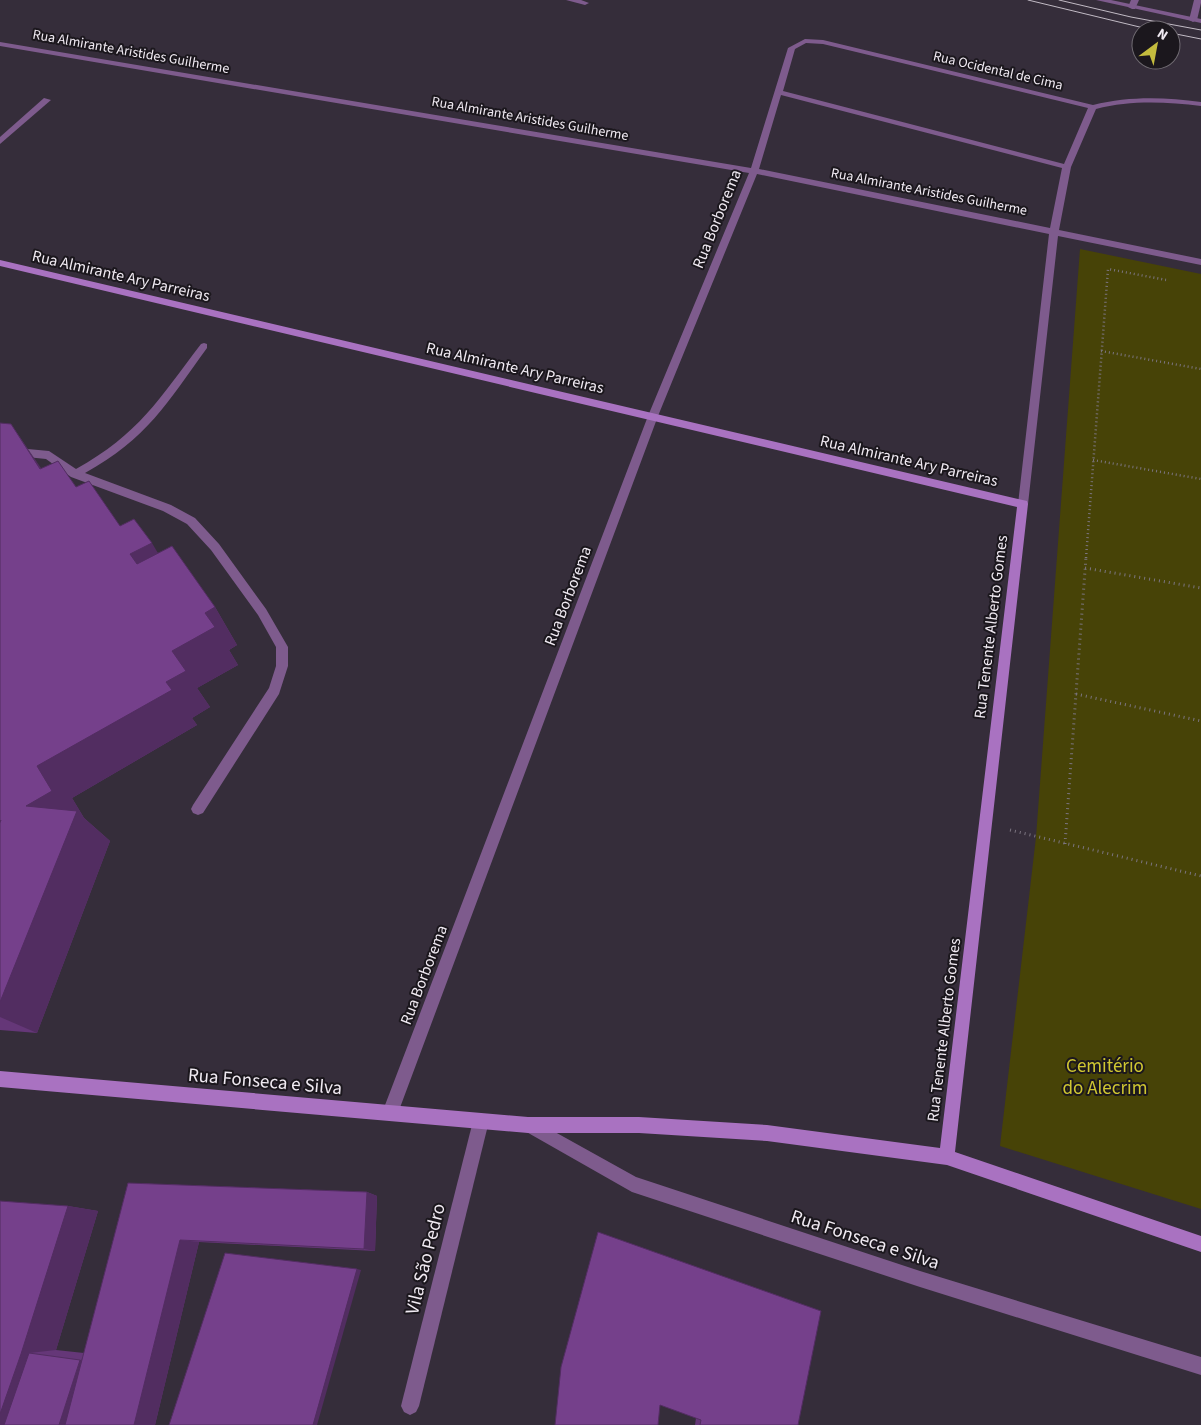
<svg xmlns="http://www.w3.org/2000/svg" width="1201" height="1425" viewBox="0 0 1201 1425" font-family="'Source Sans 3',sans-serif">
  <style>
    .green { fill: #474307 }
    .lines { fill: none; stroke-linecap: round; stroke-linejoin: round }
    .path-far1 { stroke: #7c7580; stroke-width: 2.5; stroke-dasharray: 1 3; stroke-linecap: butt }
    .path { stroke: #7c7580; stroke-width: 3; stroke-dasharray: 1 4; stroke-linecap: butt }
    .service { fill: #7e5b8d; fill-rule: evenodd }
    .minor { fill: #7e5b8d; fill-rule: evenodd }
    .secondary { fill: #a972c1; fill-rule: evenodd }
    .tram { stroke: #c2bbc5; stroke-width: 1 }
    .wall { fill: #653778 }
    .shaded-wall { fill: #522d61 }
    .building { fill: #75408b; stroke: #522d61 }
    .labels { text-anchor: middle; dominant-baseline: central; stroke-width: 4; stroke-linejoin: round; paint-order: stroke }
    .far-street-label { font-size: 14px; fill: #f0eaf2; stroke: #1b171d }
    .street-label { font-size: 16px; fill: #f0eaf2; stroke: #1b171d }
    .near-park-label { font-size: 19px; fill: #cfc631; stroke: #1b171d }
    .near-street-label { font-size: 19px; fill: #f0eaf2; stroke: #1b171d }
  </style>
  <rect width="100%" height="100%" fill="#352d3a"/>
  <polygon class="green" points="1080,249 1201,274 1201,1209 1000,1146 1036,837"/>
  <g class="lines">
    <g class="path-far1">
      <polyline points="1101,351 1201,369"/>
      <polyline points="1093,460 1201,479"/>
      <polyline points="1086,558 1108,269 1166,280"/>
    </g>
    <g class="path">
      <polyline points="1085,568 1201,588"/>
      <polyline points="1076,694 1201,721"/>
      <polyline points="1010,830 1201,876"/>
      <polyline points="1065,844 1086,557"/>
    </g>
    <g class="service">
      <polygon points="566,0 581,0 589,3 585,5"/>
      <polygon points="1131,0 1139,0 1135,9 1132,9 1128,7"/>
      <polygon points="1194,0 1201,0 1201,3 1197,20 1193,22 1189,20"/>
      <polygon points="44,98 51,100 0,144 0,137"/>
      <path d="M 204,343 L 207,344 L 207,348 C 167,403 147,439 85,473 L 171,505 L 195,518 L 219,544 L 266,609 L 288,647 L 288,666 L 279,694 L 203,813 L 198,815 L 193,813 L 191,809 L 193,805 L 269,688 L 276,666 L 276,647 L 258,615 L 211,550 L 187,524 L 163,511 L 71,477 L 46,459 L 17,456 L 0,462 L 0,454 L 17,448 L 49,451 L 76,469 C 139,434 159,399 201,344 Z"/>
    </g>
    <g class="minor">
      <polygon points="1096,0 1111,0 1201,19 1201,23"/>
      <path d="M 805,39 L 823,40 L 1093,105 C 1129,96 1164,97 1201,102 L 1201,106 C 1166,102 1131,100 1096,109 L 1071,167 L 1059,230 L 1201,259 L 1201,265 L 1058,236 L 1028,504 L 1023,508 L 1018,504 L 1049,234 L 757,174 L 658,416 L 398,1113 L 395,1118 L 390,1121 L 385,1118 L 382,1113 L 648,416 L 749,173 L 0,46 L 0,42 L 751,168 L 788,48 ZM 806,43 L 823,44 L 1088,108 L 1064,164 L 783,91 L 795,49 ZM 781,95 L 1062,168 L 1050,228 L 759,169 Z"/>
      <polygon points="481,1113 486,1116 489,1121 419,1406 416,1412 410,1415 404,1412 401,1406 473,1121 476,1116"/>
      <polygon points="528,1117 636,1177 920,1271 1201,1357 1201,1375 920,1287 632,1192 523,1130 520,1125 523,1120"/>
    </g>
    <polygon class="secondary" points="0,260 1027,501 1028,504 955,1152 1201,1236 1201,1252 947,1165 767,1141 639,1133 528,1133 0,1087 0,1071 528,1117 639,1117 767,1125 940,1148 1017,507 0,266"/>
    <g class="tram">
      <polyline points="1028,0 1152,30"/>
      <polyline points="1059,0 1131,17 1201,30"/>
      <polyline points="1171,33 1201,39"/>
    </g>
  </g>
  <g class="wall">
    <polygon points="0,423 41,469 76,487 120,526 158,553 215,607 237,645 229,650 238,665 197,688 210,707 192,718 197,725 72,798 84,818 110,841 37,1033 0,1030"/>
    <polygon points="128,1183 367,1192 377,1196 375,1251 199,1242 155,1425 0,1425 68,1206 98,1211 56,1350 84,1353"/>
    <polygon points="561,1367 798,1425 695,1425 696,1418"/>
  </g>
  <g class="shaded-wall">
    <polygon points="11,424 41,468 69,512 40,469"/>
    <polygon points="152,543 176,584 156,594 130,554"/>
    <polygon points="215,607 237,645 229,650 238,665 197,688 210,707 192,718 197,725 72,798 84,818 110,841 37,1033 0,1017 0,1002 26,806 37,766 166,682 172,651 205,613"/>
    <polygon points="367,1192 377,1196 375,1251 364,1249"/>
    <polygon points="68,1206 98,1211 56,1350 29,1353 31,1425 0,1425 0,1414"/>
    <polygon points="180,1240 199,1242 155,1425 134,1425"/>
    <polygon points="357,1269 361,1270 317,1425 313,1425"/>
    <polygon points="105,1356 83,1425 59,1425 80,1360"/>
  </g>
  <g class="building">
    <polygon points="0,423 11,424 40,469 58,461 76,487 89,481 120,526 134,519 152,543 130,554 137,564 172,546 215,607 205,613 215,627 172,651 186,671 166,682 172,690 37,766 52,791 26,806 77,811 0,1002 0,823 1,820 0,821"/>
    <polygon points="128,1183 367,1192 364,1249 180,1240 134,1425 65,1425"/>
    <polygon points="0,1201 68,1206 21,1354 0,1414"/>
    <polygon points="598,1232 821,1311 798,1425 700,1425 701,1420 660,1405 658,1425 555,1425 561,1367"/>
    <polygon points="225,1253 357,1269 313,1425 169,1425"/>
    <polygon points="29,1353 80,1360 59,1425 4,1425"/>
  </g>
  <g class="labels">
    <g class="far-street-label">
      <text transform="translate(131 52) rotate(10)">Rua Almirante Aristides Guilherme</text>
      <text transform="translate(998 71) rotate(13)">Rua Ocidental de Cima</text>
      <text transform="translate(530 119) rotate(10)">Rua Almirante Aristides Guilherme</text>
      <text transform="translate(929 192) rotate(11)">Rua Almirante Aristides Guilherme</text>
    </g>
    <g class="street-label">
      <text transform="translate(717 219) rotate(-68)">Rua Borborema</text>
      <text transform="translate(121 276) rotate(13)">Rua Almirante Ary Parreiras</text>
      <text transform="translate(515 368) rotate(13)">Rua Almirante Ary Parreiras</text>
      <text transform="translate(909 461) rotate(13)">Rua Almirante Ary Parreiras</text>
      <text transform="translate(568 596) rotate(-69)">Rua Borborema</text>
      <text transform="translate(991 627) rotate(-83)">Rua Tenente Alberto Gomes</text>
      <text transform="translate(424 975) rotate(-69)">Rua Borborema</text>
      <text transform="translate(944 1030) rotate(-83)">Rua Tenente Alberto Gomes</text>
    </g>
    <g class="near-park-label">
      <text x="1105" y="1066">Cemitério<tspan x="1105" dy="22">do Alecrim</tspan></text>
    </g>
    <g class="near-street-label">
      <text transform="translate(265 1082) rotate(5)">Rua Fonseca e Silva</text>
      <text transform="translate(865 1240) rotate(18)">Rua Fonseca e Silva</text>
      <text transform="translate(426 1259) rotate(-76)">Vila São Pedro</text>
    </g>
  </g>
  <g transform="translate(1156 45) rotate(32)"><circle r="24" fill="#1b171d" stroke="#706b72"/>
  <path d="M0-4L9 19L0 12L-9 19Z" fill="#c4bc3e"/>
  <text y="-8" font-size="14" font-weight="bold" text-anchor="middle" fill="#f0eaf2">N</text>
  </g>
</svg>
